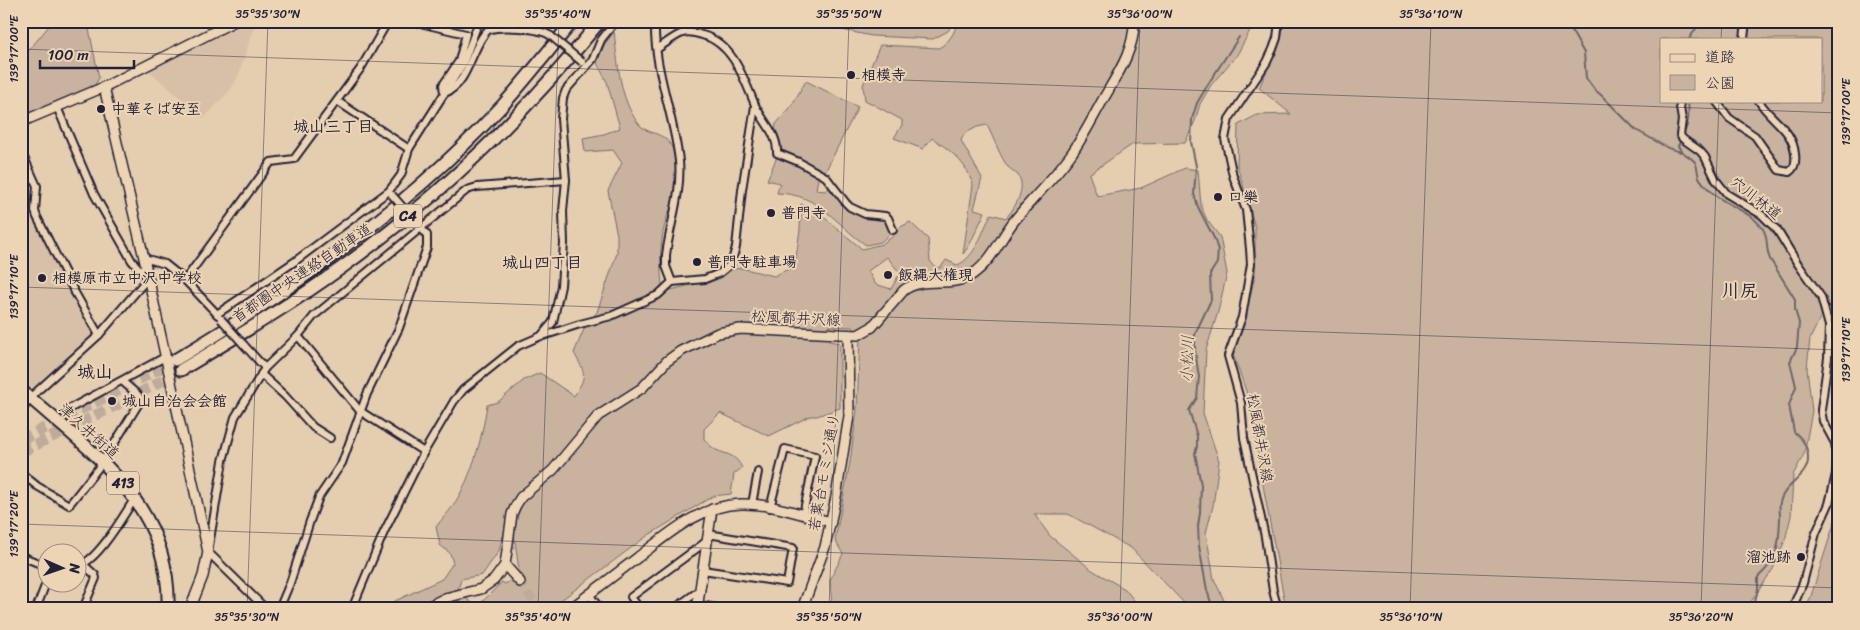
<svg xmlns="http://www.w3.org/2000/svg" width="1860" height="630" viewBox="0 0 1860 630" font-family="Sriracha,'Klee One',sans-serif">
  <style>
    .built { fill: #d7c0a7 }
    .green { fill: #c9b39f; stroke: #766a6d; fill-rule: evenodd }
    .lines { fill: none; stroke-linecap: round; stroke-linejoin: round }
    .stream { stroke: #6d6568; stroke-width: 2 }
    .secondary-tunnel { stroke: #beab99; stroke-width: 9; stroke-dasharray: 9 4.5; stroke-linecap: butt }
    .highway-tunnel { stroke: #beab99; stroke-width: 11; stroke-dasharray: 11 5.5; stroke-linecap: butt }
    .street-casing { stroke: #22223b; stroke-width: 10 }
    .secondary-casing { stroke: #22223b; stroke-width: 12 }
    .highway-casing { stroke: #22223b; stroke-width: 15 }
    .street { stroke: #edd4b5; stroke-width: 6 }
    .secondary { stroke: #edd4b5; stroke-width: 9 }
    .highway { stroke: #edd4b5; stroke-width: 11 }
    .street-bridge-casing { stroke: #22223b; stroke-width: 10; stroke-linecap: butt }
    .street-bridge { stroke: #edd4b5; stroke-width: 6 }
    .ticks { fill: none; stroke: #22223b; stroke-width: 1; stroke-opacity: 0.45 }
    .poi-dot { fill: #22223b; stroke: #edd4b5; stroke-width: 2 }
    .labels { text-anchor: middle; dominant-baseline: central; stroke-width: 4; stroke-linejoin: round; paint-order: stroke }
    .shield { fill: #edd4b5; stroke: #5f5760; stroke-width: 1 }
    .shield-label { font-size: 14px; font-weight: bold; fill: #22223b }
    .poi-label { font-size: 15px; font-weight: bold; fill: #22223b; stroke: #edd4b5; text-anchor: start }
    .street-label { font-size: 15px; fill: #22223b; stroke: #edd4b5 }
    .neighbourhood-label { font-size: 16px; font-weight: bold; fill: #22223b; stroke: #edd4b5 }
    .water-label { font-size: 16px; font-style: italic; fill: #484352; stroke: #edd4b5 }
    .quarter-label { font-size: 18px; font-weight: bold; fill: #22223b; stroke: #edd4b5 }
    .neatline { fill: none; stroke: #22223b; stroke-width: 2 }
    .ticks-label { font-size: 12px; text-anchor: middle; fill: #22223b }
  </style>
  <rect width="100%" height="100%" fill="#e5cdb0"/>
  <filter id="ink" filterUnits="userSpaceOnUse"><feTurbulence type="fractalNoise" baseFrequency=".02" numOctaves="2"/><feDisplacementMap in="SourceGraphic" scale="10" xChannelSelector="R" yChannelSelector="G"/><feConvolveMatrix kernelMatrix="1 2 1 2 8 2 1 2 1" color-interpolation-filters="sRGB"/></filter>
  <g filter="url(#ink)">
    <g class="built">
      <polygon points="244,24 254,27 238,77 231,89 204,118 149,71"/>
      <polygon points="21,160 34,189 31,210 33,216 91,331 91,336 35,386 30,387 21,382"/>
    </g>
    <g class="green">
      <polygon points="53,21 78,21 89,29 99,78 93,88 21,120 21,53 25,55"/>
      <polygon points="828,21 954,21 948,31 933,39 872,36 827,27"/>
      <path d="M 958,21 L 1255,21 L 1237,55 L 1211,85 L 1200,104 L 1195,121 L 1185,143 L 1133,144 L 1089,174 L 1097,196 L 1141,188 L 1185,168 L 1198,170 L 1201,206 L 1207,220 L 1220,237 L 1227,273 L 1218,312 L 1206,350 L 1203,413 L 1219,461 L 1213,506 L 1206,533 L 1214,579 L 1228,609 L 1190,609 L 1131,548 L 1068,514 L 1034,514 L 1050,536 L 1092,570 L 1125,589 L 1141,609 L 832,609 L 830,580 L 843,554 L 835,540 L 850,462 L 857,409 L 860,337 L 853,327 L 829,326 L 829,341 L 840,343 L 840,408 L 817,416 L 810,416 L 769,436 L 720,413 L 704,429 L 704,439 C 708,443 712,448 716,450 C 729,455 736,455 742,468 L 734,474 L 731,494 L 713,496 L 647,536 L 549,609 L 388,609 L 395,601 L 442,579 L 453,563 L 450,553 L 440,545 L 436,527 C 441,520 448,513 453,506 C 472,477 482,439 487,405 L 498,402 L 524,380 L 540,373 L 574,396 C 587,376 586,374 574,353 L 584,329 L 597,312 L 617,253 L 617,235 L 608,191 L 622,163 L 613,150 L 585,152 L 583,138 L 604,134 L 620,128 L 607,82 L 597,63 L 604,45 L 614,32 C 618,62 619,98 638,123 C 648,137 667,129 674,153 C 677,166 677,183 675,195 C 673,205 667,214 665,224 C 659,245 660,271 663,292 L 714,279 L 726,270 L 741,268 L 774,276 L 795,266 L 800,229 L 801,204 L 820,214 L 862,249 L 882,244 L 892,237 L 897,229 L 910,222 L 928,239 L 930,261 L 936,268 L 941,267 L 946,260 L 957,265 C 975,259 983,230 991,214 L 1006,218 C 1015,208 1027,188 1018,175 C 1015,172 1011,170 1008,167 C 1001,158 993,137 987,125 L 977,127 L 964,134 L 961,141 L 982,178 L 974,209 L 985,212 L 969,246 L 963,254 L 973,185 C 968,164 949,149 932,138 L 923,149 L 894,138 L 902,125 L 902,120 L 865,100 L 863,85 L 880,45 L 939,48 C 950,41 954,34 958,21 ZM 887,257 L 900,273 L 891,289 L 875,284 L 868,271 ZM 514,534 L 519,570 L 524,578 L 518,587 L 512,580 L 505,584 L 502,582 L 477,607 L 458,591 L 461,579 L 482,575 L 499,551 L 503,536 Z"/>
      <path d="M 1284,21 L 1839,21 L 1839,293 L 1821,316 L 1810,339 L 1807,368 L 1812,411 L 1804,454 L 1793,475 L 1791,516 L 1785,540 L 1773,569 L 1746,609 L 1286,609 L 1262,480 L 1252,408 L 1233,354 L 1243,327 L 1255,275 L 1255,227 L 1237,165 L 1238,125 L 1257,115 L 1291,114 L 1259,88 L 1278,46 ZM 1661,39 L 1821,39 L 1821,101 L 1661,101 Z"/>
      <path d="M 806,81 L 858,107 L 822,178 L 818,178 L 816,190 L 826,191 L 830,186 L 844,204 L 886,220 L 892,232 L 881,242 L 866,245 C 834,223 820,194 777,193 L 780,183 L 767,180 L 779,152 L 781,144 L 775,130 L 776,124 L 790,108 Z"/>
      <polygon points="1839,508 1839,609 1806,609 1811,596"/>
    </g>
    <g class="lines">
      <g class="stream">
        <polyline points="1566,21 1584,53 1586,78 1594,89 1601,95 1636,130 1668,148 1681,152"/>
        <polyline points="1689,39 1701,21"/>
        <path d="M 1688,101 C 1690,122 1687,128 1678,146 C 1682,154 1690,156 1695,162 C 1698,167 1697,172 1699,177 C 1702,184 1710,190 1715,195 C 1730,207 1752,212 1763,229 C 1769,238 1765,249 1770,259 L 1795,299 L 1795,310 L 1799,323 L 1797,347 L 1790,362 L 1795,382 L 1796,387 L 1789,405 L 1794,432 C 1802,438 1808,447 1808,458 C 1809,477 1784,484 1780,502 C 1779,507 1780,513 1780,518 C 1779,544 1779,559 1758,577 L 1758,589 L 1753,609"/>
        <polyline points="1213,609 1207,590 1199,546 1198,526 1200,513 1201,485 1195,453 1197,447 1197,436 1189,410 1197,398 1199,377 1195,351 1195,334 1211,300 1210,274 1217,263 1218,250 1214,238 1198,207 1194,194 1196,166 1191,142 1192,119 1197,103 1210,81 1239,37"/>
      </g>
      <polyline class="secondary-tunnel" points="520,582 539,609"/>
      <g class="highway-tunnel">
        <polyline points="21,440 123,388 175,360"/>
        <polyline points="21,452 129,399 181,370"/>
      </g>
      <g class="street-casing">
        <g id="street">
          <polyline points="411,21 466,34 459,61 443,85 444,93"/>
          <path d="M 655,21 C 653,67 674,115 679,161 C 682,192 670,224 666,255 L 666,266 L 672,282"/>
          <polyline points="1744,39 1746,21"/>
          <path d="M 657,49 C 665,44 674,36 683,33 C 689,31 696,33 702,35 C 733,43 744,79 755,105 C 763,122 778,134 777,153 L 799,162 L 826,177 L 846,203 L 850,207 L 865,214 L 885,216 L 888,218 L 893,230"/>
          <path d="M 445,93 C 470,83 471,46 488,30 C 501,25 540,28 551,36"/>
          <polyline points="337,101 409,149"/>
          <polyline points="1679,101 1682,120 1680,135 1683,139 1700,151 1705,157 1716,180 1727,194 1762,215 1777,230 1798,264 1821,297 1829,326 1828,358 1821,410 1823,421 1835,443 1837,463 1836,474 1829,504 1816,533 1803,583 1792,609"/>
          <path d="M 1716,101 L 1729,118 L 1755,136 L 1779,170 L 1789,172 C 1795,168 1796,161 1795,154 C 1793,129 1771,121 1759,101"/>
          <polyline points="21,151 37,186 35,211 37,217 74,291 99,335"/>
          <polyline points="144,258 165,264 185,280 218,315"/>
          <polyline points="185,280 271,162 294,159 361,68 388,21"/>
          <polyline points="217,314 294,262 389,191 401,175 409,149 463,64 479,21"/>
          <polyline points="298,336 360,411 424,452"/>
          <polyline points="543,336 580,324 611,316 658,295 672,282 705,279 720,273 731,264 736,247 742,190 755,106"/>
          <polyline points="244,345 265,368"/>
          <polyline points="261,374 285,396 313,427 330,438"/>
          <polyline points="69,409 165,357"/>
          <polyline points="21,411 34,394 99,335 148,278 132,261 94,194 57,107"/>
          <polyline points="21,473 37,486 69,505 103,462 141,400 138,395 122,381"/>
          <polyline points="752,504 758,472"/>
          <polyline points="770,508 785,449 815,456 803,515"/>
          <polyline points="21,556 48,567"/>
          <path d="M 78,566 C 98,561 123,516 135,498"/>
          <polyline points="703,570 787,583 793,548 708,534"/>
          <polyline points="589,594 600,609"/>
          <polyline points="698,605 724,609"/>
          <polyline points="36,609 48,578"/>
          <polyline points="83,609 96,578 95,575 84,565"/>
          <polyline points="266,609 208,552 223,461 235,417 265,368 298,336 314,316 467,190 477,187 566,180"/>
          <polyline points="279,609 290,583 310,521 319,497 342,463 367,394 399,328 427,247 427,235 415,221"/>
          <polyline points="352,609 384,532 424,452 454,401 463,390 518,346 541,336 553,322 561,286 564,243 563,211 566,180 561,119 563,98 566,90 593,59 601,40 616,21"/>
          <polyline points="640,609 631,597 707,541"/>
          <polyline points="674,609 700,590"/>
          <polyline points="1278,609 1273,591 1265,537 1244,438 1241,403 1228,356 1242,317 1251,264 1250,249 1246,210 1233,176 1225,139 1229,119 1267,62 1273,49 1277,38 1279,21"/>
        </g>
      </g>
      <g class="secondary-casing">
        <g id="secondary">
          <polyline points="104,87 144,258 208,552 203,576 190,609"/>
          <polyline points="21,122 104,87 235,21"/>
          <polyline points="505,565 520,582"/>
          <path d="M 423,609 L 445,598 L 481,589 L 494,580 L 505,565 L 512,514 L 516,505 L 521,497 L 553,470 L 598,416 L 642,388 L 667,361 L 681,351 L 718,333 L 740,329 L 858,335 L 872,327 L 904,290 C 924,275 952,289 973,274 C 992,261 1000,239 1014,221 C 1032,199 1052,180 1069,157 C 1081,141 1090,123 1100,105 C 1114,79 1135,52 1134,21"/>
          <path d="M 570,609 C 592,592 615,575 637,558 C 668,534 700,505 741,504 C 771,503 802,515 831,522"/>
          <polyline points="697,609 712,509"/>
          <polyline points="802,609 825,547 836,497 849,416 848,335"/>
        </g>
      </g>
      <g class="highway-casing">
        <g id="highway">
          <path d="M 175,360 C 295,289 408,207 503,105 C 527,78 550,49 573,21"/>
          <path d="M 181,370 C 236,337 292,304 344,266 C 439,197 526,113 600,21"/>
          <path d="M 21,390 C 91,452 172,504 168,609"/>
        </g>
      </g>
      <use href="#street" class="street"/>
      <use href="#secondary" class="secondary"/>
      <use href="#highway" class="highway"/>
      <g class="street-bridge-casing">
        <g id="street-bridge">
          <polyline points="551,36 582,62"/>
          <polyline points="392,195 415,221"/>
          <polyline points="221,319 244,345"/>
        </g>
      </g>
      <use href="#street-bridge" class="street-bridge"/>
    </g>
  </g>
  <path class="ticks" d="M 1721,39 L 1722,21M 21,49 L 1839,113M 21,287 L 1839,350M 21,524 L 1839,588M 247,609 L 268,21M 538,609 L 559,21M 829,609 L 849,21M 1120,609 L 1140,21M 1410,609 L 1431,21M 1701,609 L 1719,101"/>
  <g class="poi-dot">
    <circle cx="851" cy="75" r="5"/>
    <circle cx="101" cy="109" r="5"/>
    <circle cx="1218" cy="197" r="5"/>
    <circle cx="771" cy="213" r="5"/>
    <circle cx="697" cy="262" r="5"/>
    <circle cx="888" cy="275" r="5"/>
    <circle cx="42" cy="278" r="5"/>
    <circle cx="112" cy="401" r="5"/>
    <circle cx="1801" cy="557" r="5"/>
  </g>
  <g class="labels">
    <g class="shield">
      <rect x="394" y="204.5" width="28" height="23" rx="4"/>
      <rect x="107" y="471.5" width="32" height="23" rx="4"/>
    </g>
    <g class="shield-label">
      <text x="408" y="216">C4</text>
      <text x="123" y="483">413</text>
    </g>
    <g class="poi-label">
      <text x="861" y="75">相模寺</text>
      <text x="111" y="109">中華そば安至</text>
      <text x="1228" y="197">口樂</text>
      <text x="781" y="213">普門寺</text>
      <text x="707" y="262">普門寺駐車場</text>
      <text x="898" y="275">飯縄大権現</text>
      <text x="52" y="278">相模原市立中沢中学校</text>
      <text x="122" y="401">城山自治会会館</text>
      <text x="1791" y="557" text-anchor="end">溜池跡</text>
    </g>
    <g class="street-label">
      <text transform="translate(1756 198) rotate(38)">穴川林道</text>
      <text transform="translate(302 273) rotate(-34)">首都圏中央連絡自動車道</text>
      <text transform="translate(796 318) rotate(3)">松風都井沢線</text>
      <text transform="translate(89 431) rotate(42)">津久井街道</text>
      <text transform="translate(1260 438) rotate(80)">松風都井沢線</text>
      <text transform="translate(824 472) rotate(-80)">若葉台モミジ通り</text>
    </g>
    <g class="neighbourhood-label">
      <text x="333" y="126">城山三丁目</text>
      <text x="542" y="262">城山四丁目</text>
    </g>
    <g class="water-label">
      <text transform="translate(1187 359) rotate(-89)">小松川</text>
    </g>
    <g class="quarter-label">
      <text x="1740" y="291">川尻</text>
      <text x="95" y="372">城山</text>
    </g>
  </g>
  <rect width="1860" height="630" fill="none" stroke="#edd4b5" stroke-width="55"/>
  <rect x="1660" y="38" width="162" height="65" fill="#edd4b5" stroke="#9c8d84"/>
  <rect x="1670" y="54" width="25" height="8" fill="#edd4b5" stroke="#9c8d84"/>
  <text x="1705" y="62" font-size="15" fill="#22223b">道路</text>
  <rect x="1670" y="75" width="25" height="15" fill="#c9b39f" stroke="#9c8d84"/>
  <text x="1705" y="88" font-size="15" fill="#22223b">公園</text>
  <g transform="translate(62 568) rotate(92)"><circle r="24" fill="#edd4b5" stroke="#9c8d84"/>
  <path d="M0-4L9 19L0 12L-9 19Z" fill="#22223b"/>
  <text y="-8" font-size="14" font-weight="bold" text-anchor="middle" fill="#22223b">N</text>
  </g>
  <path d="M40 60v8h94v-8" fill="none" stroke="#22223b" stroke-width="2.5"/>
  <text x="48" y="60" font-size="15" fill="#22223b" stroke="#edd4b5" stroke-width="4" paint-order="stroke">100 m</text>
  <rect x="28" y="28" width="1804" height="574" class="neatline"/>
  <g class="ticks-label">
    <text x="268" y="18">35°35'30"N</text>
    <text x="558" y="18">35°35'40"N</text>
    <text x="849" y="18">35°35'50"N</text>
    <text x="1140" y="18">35°36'00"N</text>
    <text x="1431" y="18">35°36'10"N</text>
    <text transform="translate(14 49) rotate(-90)" y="4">139°17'00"E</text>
    <text transform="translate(1846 112) rotate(-90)" y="4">139°17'00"E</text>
    <text transform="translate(14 287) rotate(-90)" y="4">139°17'10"E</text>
    <text transform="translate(1846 350) rotate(-90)" y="4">139°17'10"E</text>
    <text transform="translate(14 524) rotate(-90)" y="4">139°17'20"E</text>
    <text x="247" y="621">35°35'30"N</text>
    <text x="538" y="621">35°35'40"N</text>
    <text x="829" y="621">35°35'50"N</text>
    <text x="1120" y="621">35°36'00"N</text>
    <text x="1411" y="621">35°36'10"N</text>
    <text x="1701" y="621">35°36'20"N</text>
  </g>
</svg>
